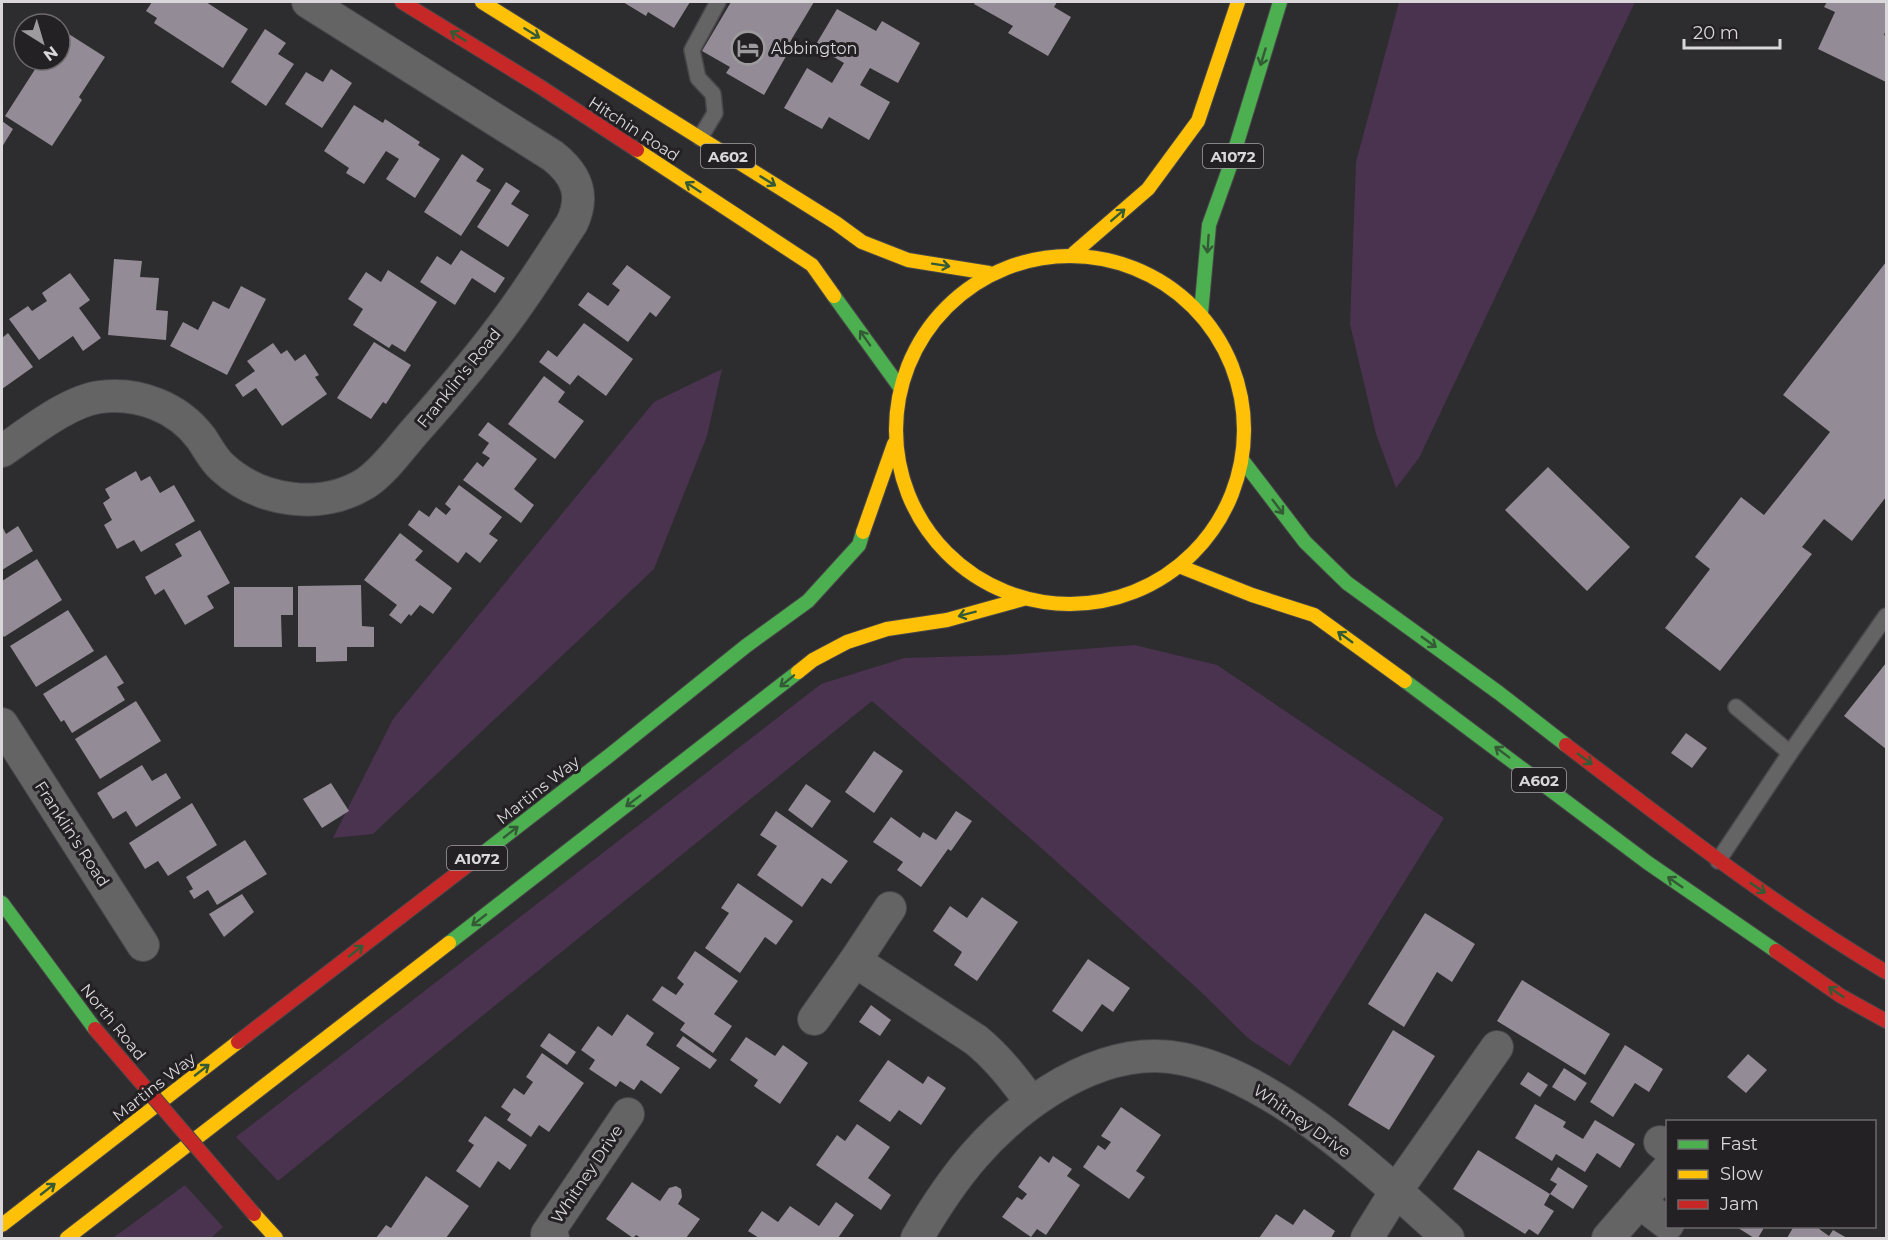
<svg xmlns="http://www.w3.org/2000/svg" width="1888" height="1240" viewBox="0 0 1888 1240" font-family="Montserrat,sans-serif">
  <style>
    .green { fill: #4a334f }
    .building { fill: #938b95 }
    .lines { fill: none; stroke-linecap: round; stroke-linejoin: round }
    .lane-casing { stroke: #494749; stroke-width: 18 }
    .street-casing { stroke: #494749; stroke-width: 34 }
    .fast-casing { stroke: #494749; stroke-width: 16 }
    .slow-casing { stroke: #494749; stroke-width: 16 }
    .jam-casing { stroke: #494749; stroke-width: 16 }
    .lane { stroke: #656465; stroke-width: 15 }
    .street { stroke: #656465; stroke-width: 32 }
    .fast { stroke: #4caf50; stroke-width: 14 }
    .slow { stroke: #ffc107; stroke-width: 14 }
    .jam { stroke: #c62828; stroke-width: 14 }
    .jam-bridge-casing { stroke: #494749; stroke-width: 16; stroke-linecap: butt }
    .jam-bridge { stroke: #c62828; stroke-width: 14 }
    .oneway { stroke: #345a36 }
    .labels { text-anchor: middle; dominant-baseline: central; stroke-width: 6; stroke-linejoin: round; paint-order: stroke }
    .shield { fill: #242125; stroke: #a3a0a3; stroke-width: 1.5 }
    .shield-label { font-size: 15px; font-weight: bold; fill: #d9d7d9 }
    .poi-label { font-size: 16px; fill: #d9d7d9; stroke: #242125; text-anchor: start }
    .street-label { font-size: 16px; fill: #d9d7d9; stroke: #242125 }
  </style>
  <rect width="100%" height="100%" fill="#2d2c2e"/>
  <g class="green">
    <polygon points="1399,2 1635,2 1419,458 1396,488 1376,434 1350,324 1356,162"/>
    <polygon points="722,369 707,436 654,569 373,834 333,838 393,719 654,402"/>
    <polygon points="1135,645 1217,665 1444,818 1290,1066 1249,1039 1200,991 1039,846 872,701 278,1181 236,1137 821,684 904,658 1006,655"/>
    <polygon points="185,1185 223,1227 211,1238 113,1238"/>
  </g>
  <g class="building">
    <polygon points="152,2 206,2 248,29 223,68 154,23 157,18 146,11"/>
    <polygon points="623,2 690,2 674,28 648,12 646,16"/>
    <polygon points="731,2 814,2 790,42 793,44 764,95 726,73 730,67 702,51"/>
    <polygon points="975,2 1057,2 1054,7 1071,17 1048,56 1008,33 1013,26 974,4"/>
    <polygon points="1827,2 1886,2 1886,30 1884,35 1886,36 1886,82 1818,49 1835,12 1824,7"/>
    <polygon points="837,9 876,31 882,21 920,43 898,83 870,68 860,85 890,102 869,140 829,117 822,129 784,108 807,68 832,83 844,63 815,46"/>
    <polygon points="61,29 105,57 79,97 82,100 52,146 5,116 41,60 60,60"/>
    <polygon points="265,29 286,43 278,54 294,64 266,106 231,82"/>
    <polygon points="331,69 352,83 322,128 285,104 306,72 323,82"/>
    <polygon points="354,105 383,123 385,119 420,142 418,145 440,159 415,198 386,179 399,159 386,151 364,184 346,173 349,168 324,151"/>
    <polygon points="2,121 13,129 2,147"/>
    <polygon points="462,154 484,169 476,181 491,190 461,236 424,212"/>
    <polygon points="506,182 520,191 511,204 529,215 508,247 477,227"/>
    <polygon points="461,250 505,278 495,293 472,278 455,305 420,282 437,256 451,265"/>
    <polygon points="114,259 142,261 140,277 159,278 156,310 168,311 166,340 108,335"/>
    <polygon points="1886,262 1886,497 1852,541 1824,519 1802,547 1812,554 1720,671 1665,628 1710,569 1695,557 1741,497 1764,515 1830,432 1783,395"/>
    <polygon points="627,265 671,297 656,317 650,312 628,342 578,305 588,292 608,306 620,290 612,284"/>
    <polygon points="388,270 437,302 405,352 392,344 389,348 353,325 363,309 348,299 366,272 381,282"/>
    <polygon points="70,273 90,300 79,308 101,338 83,351 73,336 39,360 9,319 28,306 32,311 47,301 42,293"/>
    <polygon points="241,286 266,299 227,375 170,346 183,322 198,330 213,301 229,309"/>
    <polygon points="584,323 633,359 606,396 578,375 570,385 539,362 548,350 557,357"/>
    <polygon points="8,333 33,367 2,389 2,338"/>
    <polygon points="374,342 411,365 386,404 383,402 371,419 337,398"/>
    <polygon points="273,343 281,354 287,350 295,361 305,354 319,375 315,377 327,394 282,426 256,388 243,397 235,385 255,371 247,361"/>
    <polygon points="544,376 565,392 558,402 584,421 555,459 508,424"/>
    <polygon points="488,422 537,459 514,489 534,505 521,523 463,480 477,462 483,467 490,458 482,453 489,443 478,435"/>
    <polygon points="1548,467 1630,547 1587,591 1505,510"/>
    <polygon points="136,471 141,481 150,476 160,493 174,485 195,521 141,552 134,540 117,549 104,525 112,520 103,503 110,498 105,489"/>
    <polygon points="459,485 502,517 489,534 498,540 480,563 466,552 458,563 408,525 419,510 429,517 436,507 446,515 451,509 445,504"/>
    <polygon points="2,526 6,534 18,526 33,551 2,570"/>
    <polygon points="200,530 230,583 207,596 214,608 185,625 164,589 155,595 145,577 182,556 175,544"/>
    <polygon points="400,533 423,551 415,560 452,588 433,614 420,605 411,616 409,614 401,624 389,615 397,605 364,580"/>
    <polygon points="37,559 62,600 4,637 2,634 2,581"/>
    <polygon points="361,585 362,626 374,627 374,647 347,647 347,661 316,662 316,647 298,647 298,586"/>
    <polygon points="234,587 293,587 293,615 281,615 282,647 234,647"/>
    <polygon points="68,610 94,651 36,687 10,646"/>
    <polygon points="106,655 124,683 117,687 125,700 72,733 64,720 61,722 43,694"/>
    <polygon points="1886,663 1886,749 1844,716"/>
    <polygon points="136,701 161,741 100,779 75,739"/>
    <polygon points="1686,733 1707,748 1692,768 1671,753"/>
    <polygon points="874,751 903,771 874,813 845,792"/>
    <polygon points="142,765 152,781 166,773 181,798 136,827 126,811 113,819 97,793"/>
    <polygon points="331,783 349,811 322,828 303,799"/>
    <polygon points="806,784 831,801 812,828 788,810"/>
    <polygon points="192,803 217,845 168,876 158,861 145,869 129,843"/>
    <polygon points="776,811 848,861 831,884 822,878 802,907 757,875 777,846 760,835"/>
    <polygon points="956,811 972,821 951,851 948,849 921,887 897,870 903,862 873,842 891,817 920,838 923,832 936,840"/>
    <polygon points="245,840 267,874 217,905 208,890 194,899 189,891 193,889 186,877"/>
    <polygon points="738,883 793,921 776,945 765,937 740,973 705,948 729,913 721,908"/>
    <polygon points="242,894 254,912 224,937 209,914"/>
    <polygon points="982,897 1018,922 977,981 954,965 962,952 933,931 950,906 967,918"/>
    <polygon points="1425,913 1475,944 1452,982 1437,972 1404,1027 1368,1004"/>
    <polygon points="695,951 738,981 714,1014 732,1026 713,1053 680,1030 685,1023 652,1000 662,986 676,995 684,984 677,978"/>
    <polygon points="1088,959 1130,988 1113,1012 1102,1004 1082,1032 1052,1011"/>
    <polygon points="1522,980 1610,1034 1585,1075 1497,1021"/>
    <polygon points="871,1005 891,1020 880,1036 859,1022"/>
    <polygon points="627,1014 654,1033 646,1045 680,1068 661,1094 641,1080 634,1090 620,1081 616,1087 589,1069 595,1060 581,1050 598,1026 612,1036"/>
    <polygon points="1393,1030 1435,1056 1389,1130 1348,1105"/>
    <polygon points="549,1033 576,1052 567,1065 540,1046"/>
    <polygon points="683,1036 717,1060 710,1069 676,1046"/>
    <polygon points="746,1037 775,1056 783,1045 808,1063 780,1104 754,1086 758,1080 730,1060"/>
    <polygon points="1625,1045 1663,1069 1649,1092 1635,1083 1613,1117 1590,1102"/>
    <polygon points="542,1053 584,1083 549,1132 539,1125 531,1137 507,1120 511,1114 501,1107 514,1088 524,1095 533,1082 526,1077"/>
    <polygon points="1748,1054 1767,1070 1746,1093 1727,1077"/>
    <polygon points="888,1060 923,1084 928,1076 946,1088 921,1125 899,1110 890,1122 859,1101"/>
    <polygon points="1564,1068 1587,1083 1575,1101 1552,1087"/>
    <polygon points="1528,1072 1548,1085 1540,1097 1520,1084"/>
    <polygon points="1535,1104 1566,1122 1563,1127 1583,1139 1595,1120 1635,1144 1620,1168 1597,1153 1585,1172 1556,1154 1552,1161 1515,1138"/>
    <polygon points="1121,1107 1161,1135 1136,1171 1145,1177 1129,1199 1083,1167 1098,1145 1105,1150 1111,1142 1101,1136"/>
    <polygon points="485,1116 527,1145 510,1170 498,1161 480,1188 456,1171 474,1145 468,1141"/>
    <polygon points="857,1124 890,1147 868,1178 891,1195 881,1210 816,1165 837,1135 845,1141"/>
    <polygon points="1478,1150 1550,1194 1557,1184 1550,1180 1558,1167 1588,1186 1573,1209 1550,1194 1544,1205 1554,1211 1538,1235 1529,1229 1525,1234 1453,1189"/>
    <polygon points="1040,1156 1049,1163 1053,1156 1072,1169 1067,1176 1080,1185 1046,1235 1037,1229 1031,1237 1002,1217 1017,1197 1022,1200 1027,1194 1018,1187"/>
    <polygon points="426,1176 469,1206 446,1238 376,1238 386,1225 391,1228"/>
    <polygon points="632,1182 660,1201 669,1188 676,1186 681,1189 682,1197 678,1204 700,1219 686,1238 641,1238 636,1235 633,1238 606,1219"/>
    <polygon points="836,1202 854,1215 838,1238 759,1238 748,1231 762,1211 778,1222 790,1206 819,1226"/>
    <polygon points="1304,1209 1335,1231 1331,1238 1259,1238 1276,1214 1293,1225"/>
    <polygon points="1735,1226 1765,1226 1758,1238 1754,1238"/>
    <polygon points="1794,1226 1815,1226 1829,1236 1833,1230 1847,1238 1787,1238"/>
  </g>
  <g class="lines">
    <g class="lane-casing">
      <g id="lane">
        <polyline points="700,138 715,113 713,94 698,78 692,50 718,2"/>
        <polyline points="1736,707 1790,753"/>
        <polyline points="1718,861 1790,753 1886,616"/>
      </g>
    </g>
    <g class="street-casing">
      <g id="street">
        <path d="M 2,451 C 29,433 68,401 100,397 C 138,392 178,407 201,438 C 208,448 213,459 222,467 C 260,502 321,511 366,483 C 385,470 401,447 416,430 C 450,392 484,352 514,310 C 534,282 553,252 572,223 C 585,195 577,175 553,156 L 308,2"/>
        <polyline points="2,724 143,945"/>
        <polyline points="855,961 890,908"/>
        <path d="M 814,1019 L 855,961 L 976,1040 C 998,1058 1014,1079 1031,1102"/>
        <polyline points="1660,1142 1668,1148"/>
        <polyline points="1639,1202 1668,1224"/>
        <polyline points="553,1238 547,1234 628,1114"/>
        <path d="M 917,1238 C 952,1178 989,1129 1049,1091 C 1089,1066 1135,1049 1183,1059 C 1275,1077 1380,1176 1448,1238"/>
        <polyline points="1367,1238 1396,1191 1497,1047"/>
        <polyline points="1608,1238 1668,1169"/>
      </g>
    </g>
    <g class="fast-casing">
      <g id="fast">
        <polyline points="834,296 899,386"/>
        <polyline points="1201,313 1209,225 1229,169 1280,2"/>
        <polyline points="1243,461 1305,542 1347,583 1499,693 1566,745"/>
        <polyline points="1405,681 1648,863 1776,951"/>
        <polyline points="477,858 610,755 746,646 808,601 859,545 863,532"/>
        <polyline points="2,903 95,1029"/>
        <polyline points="449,943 798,672"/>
      </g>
    </g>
    <g class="slow-casing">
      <g id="slow">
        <polyline points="482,2 836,223 862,242 908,260 989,273"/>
        <polyline points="637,150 812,265 834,296"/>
        <polyline points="1074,253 1148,189 1198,121 1238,2"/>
        <circle cx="1070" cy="430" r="174"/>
        <polyline points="863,532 894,444"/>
        <polyline points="1179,566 1252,595 1314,615 1405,681"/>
        <polyline points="798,672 813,660 847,642 887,629 947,620 1023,599"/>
        <polyline points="254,1214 276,1238"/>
        <polyline points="2,1225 238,1042"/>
        <polyline points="67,1238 449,943"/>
      </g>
    </g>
    <g class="jam-casing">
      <g id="jam">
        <polyline points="402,2 539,86 637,150"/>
        <path d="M 1566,745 C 1670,824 1773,905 1886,972"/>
        <polyline points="1776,951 1841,996 1886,1021"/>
        <polyline points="238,1042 477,858"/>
      </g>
    </g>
    <use href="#lane" class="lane"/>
    <use href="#street" class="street"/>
    <use href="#fast" class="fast"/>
    <use href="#slow" class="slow"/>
    <use href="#jam" class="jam"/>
    <g class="jam-bridge-casing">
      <polyline id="jam-bridge" points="95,1029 254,1214"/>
    </g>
    <use href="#jam-bridge" class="jam-bridge"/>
  </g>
  <defs><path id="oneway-shaft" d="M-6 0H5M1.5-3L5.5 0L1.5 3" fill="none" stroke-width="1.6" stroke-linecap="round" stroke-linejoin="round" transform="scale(1.5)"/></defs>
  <g class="oneway">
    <use href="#oneway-shaft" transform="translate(532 33) rotate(32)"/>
    <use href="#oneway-shaft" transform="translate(458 36) rotate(-148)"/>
    <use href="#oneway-shaft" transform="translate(1263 57) rotate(107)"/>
    <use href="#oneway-shaft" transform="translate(768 181) rotate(32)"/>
    <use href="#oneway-shaft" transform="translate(693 187) rotate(-147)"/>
    <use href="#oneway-shaft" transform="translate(1118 215) rotate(-41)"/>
    <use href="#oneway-shaft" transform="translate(1208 244) rotate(94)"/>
    <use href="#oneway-shaft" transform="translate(941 265) rotate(9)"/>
    <use href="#oneway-shaft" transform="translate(865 338) rotate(-125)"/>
    <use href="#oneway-shaft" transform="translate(1278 507) rotate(53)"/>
    <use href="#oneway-shaft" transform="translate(967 614) rotate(165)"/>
    <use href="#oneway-shaft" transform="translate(1345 637) rotate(-144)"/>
    <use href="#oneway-shaft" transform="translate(1429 642) rotate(36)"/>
    <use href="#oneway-shaft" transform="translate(787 681) rotate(141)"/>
    <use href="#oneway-shaft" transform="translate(1502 752) rotate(-143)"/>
    <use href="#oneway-shaft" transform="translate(1585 759) rotate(37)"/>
    <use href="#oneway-shaft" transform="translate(633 801) rotate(143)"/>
    <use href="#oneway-shaft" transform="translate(511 832) rotate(-38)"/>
    <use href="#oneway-shaft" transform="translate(1675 882) rotate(-145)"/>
    <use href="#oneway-shaft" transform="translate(1758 888) rotate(34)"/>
    <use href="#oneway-shaft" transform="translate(479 920) rotate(142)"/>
    <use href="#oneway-shaft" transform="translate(356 951) rotate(-38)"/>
    <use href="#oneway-shaft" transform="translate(1836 992) rotate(-146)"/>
    <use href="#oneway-shaft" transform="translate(202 1070) rotate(-38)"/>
    <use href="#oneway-shaft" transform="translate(48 1189) rotate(-38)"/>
  </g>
  <defs>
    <g id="hotel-ring" transform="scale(1.725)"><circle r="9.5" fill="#242125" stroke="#9d9b9d" stroke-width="1.5"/><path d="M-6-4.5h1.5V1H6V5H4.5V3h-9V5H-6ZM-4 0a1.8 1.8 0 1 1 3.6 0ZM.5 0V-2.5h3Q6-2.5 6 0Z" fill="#9d9b9d"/></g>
  </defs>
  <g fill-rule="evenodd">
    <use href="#hotel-ring" x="748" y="48"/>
  </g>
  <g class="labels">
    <g class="shield">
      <rect x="701" y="144" width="54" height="24" rx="4.5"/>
      <rect x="1203" y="144" width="60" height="24" rx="4.5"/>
      <rect x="1512" y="768" width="54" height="24" rx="4.5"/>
      <rect x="447" y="846" width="60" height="24" rx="4.5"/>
    </g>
    <g class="shield-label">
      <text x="728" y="156">A602</text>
      <text x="1233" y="156">A1072</text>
      <text x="1539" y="780">A602</text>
      <text x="477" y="858">A1072</text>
    </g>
    <g class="poi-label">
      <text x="771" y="48">Abbington</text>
    </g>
    <g class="street-label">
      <text transform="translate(634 129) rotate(33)">Hitchin Road</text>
      <text transform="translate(459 378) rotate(-51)">Franklin's Road</text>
      <text transform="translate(538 790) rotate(-38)">Martins Way</text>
      <text transform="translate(72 834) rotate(57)">Franklin's Road</text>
      <text transform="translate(113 1022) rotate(51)">North Road</text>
      <text transform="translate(154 1087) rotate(-38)">Martins Way</text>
      <text transform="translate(1302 1121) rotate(35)">Whitney Drive</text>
      <text transform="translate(587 1174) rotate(-56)">Whitney Drive</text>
    </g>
  </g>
  <rect width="1888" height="1240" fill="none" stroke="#d9d7d9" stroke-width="6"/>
  <rect x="1666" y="1120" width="210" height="108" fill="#242125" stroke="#6c6a6d" stroke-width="1.5"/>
  <rect x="1678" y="1140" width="30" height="9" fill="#4caf50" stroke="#6c6a6d" stroke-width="1.5"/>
  <text x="1720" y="1150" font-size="18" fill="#d9d7d9">Fast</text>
  <rect x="1678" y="1170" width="30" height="9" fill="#ffc107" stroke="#6c6a6d" stroke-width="1.5"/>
  <text x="1720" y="1180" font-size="18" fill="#d9d7d9">Slow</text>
  <rect x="1678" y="1200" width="30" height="9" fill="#c62828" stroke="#6c6a6d" stroke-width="1.5"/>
  <text x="1720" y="1210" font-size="18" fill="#d9d7d9">Jam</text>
  <g transform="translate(42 42) rotate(143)"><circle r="28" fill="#242125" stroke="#6c6a6d" stroke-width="1.5"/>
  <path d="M0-4.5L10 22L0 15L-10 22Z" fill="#9d9b9d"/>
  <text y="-9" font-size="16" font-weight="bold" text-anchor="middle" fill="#d9d7d9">N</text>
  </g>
  <path d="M1684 39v9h96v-9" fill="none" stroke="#d9d7d9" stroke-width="3"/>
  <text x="1693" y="39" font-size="18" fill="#d9d7d9" stroke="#242125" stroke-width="4.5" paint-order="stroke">20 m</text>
</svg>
